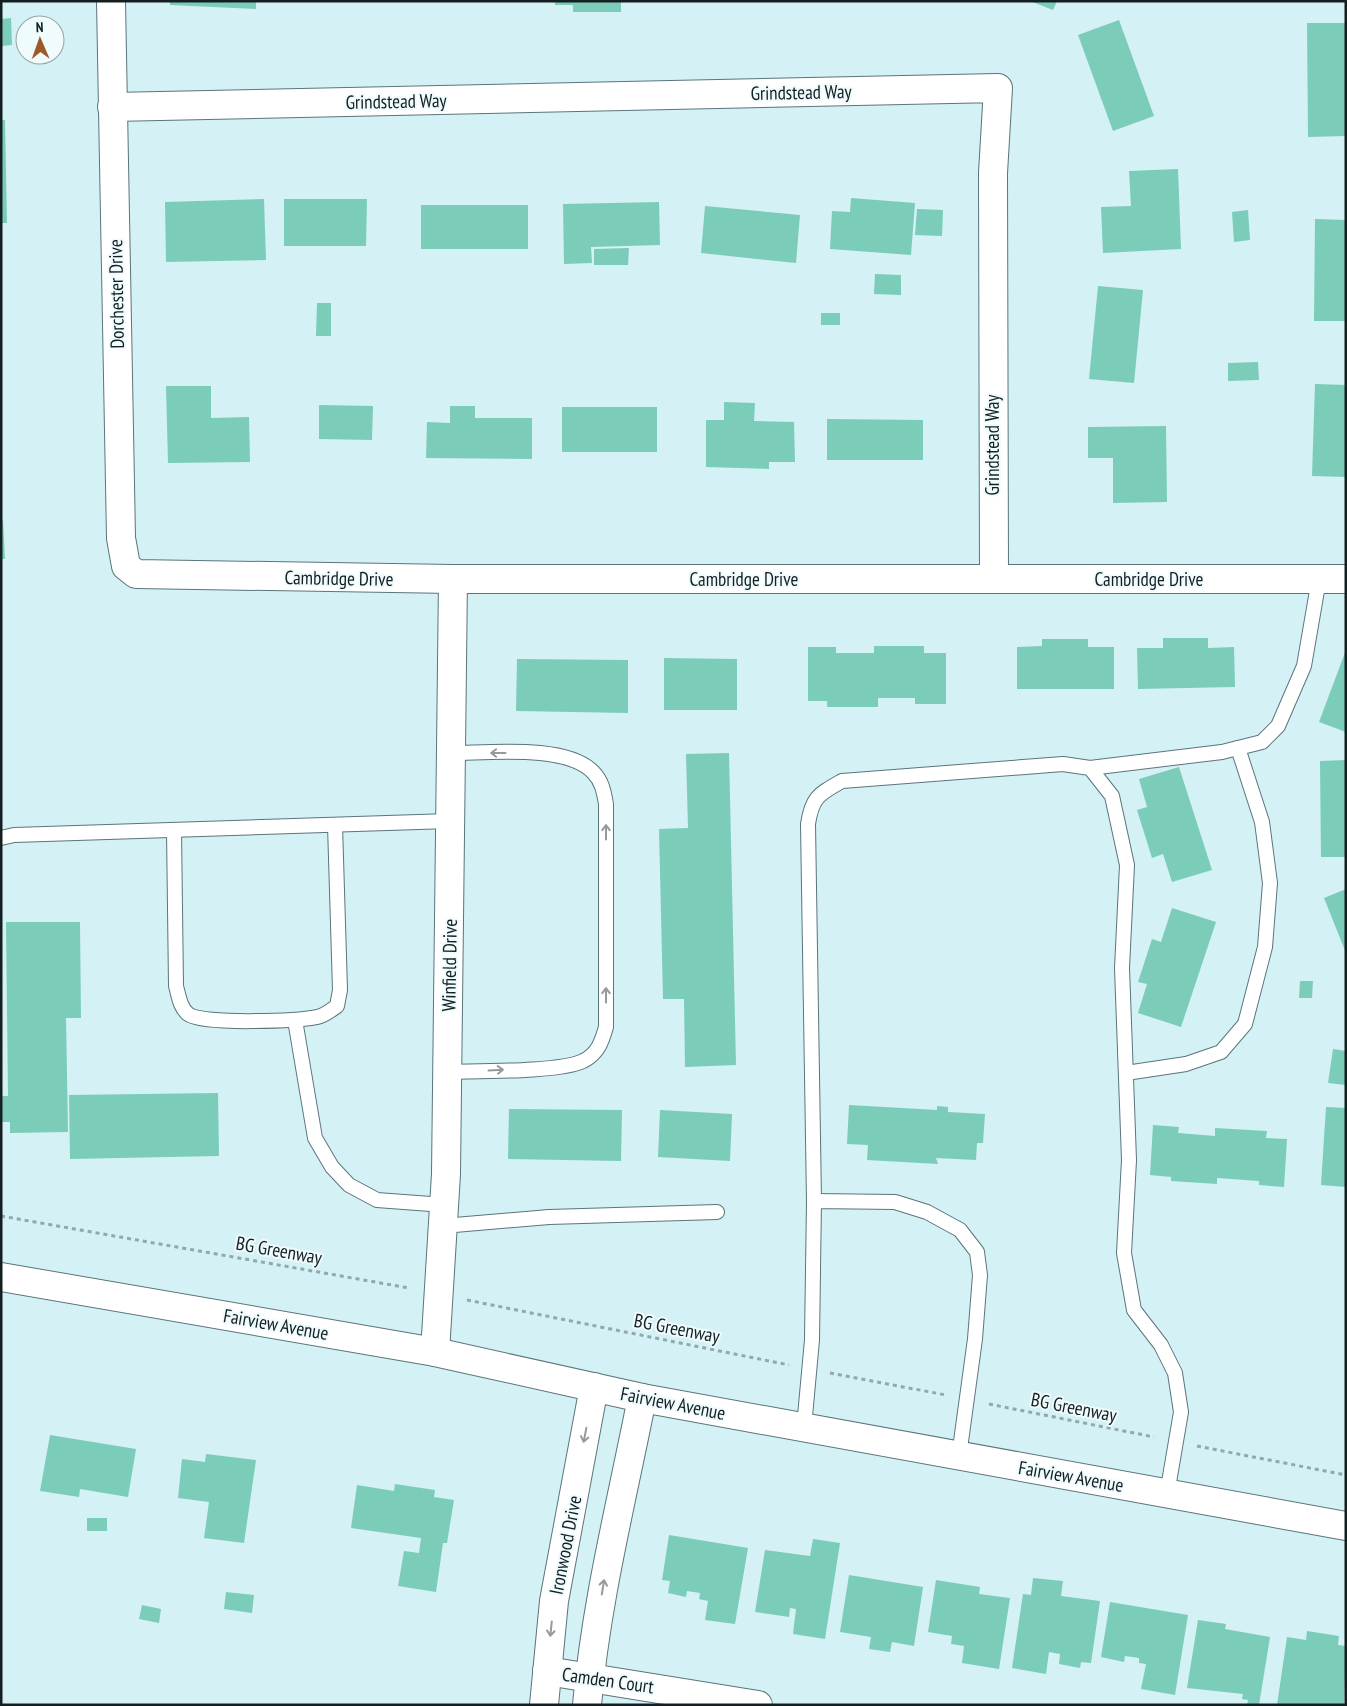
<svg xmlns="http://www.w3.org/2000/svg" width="1347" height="1706" viewBox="0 0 1347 1706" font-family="'PT Sans Narrow',sans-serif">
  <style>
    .building { fill: #7cccba }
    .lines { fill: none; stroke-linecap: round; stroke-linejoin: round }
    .service-casing { stroke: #5b757a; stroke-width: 16 }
    .minor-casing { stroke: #5b757a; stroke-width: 30 }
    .primary-casing { stroke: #5b757a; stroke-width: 30 }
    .path { stroke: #91a8ac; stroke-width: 3; stroke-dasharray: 4 4; stroke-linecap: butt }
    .service { stroke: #fff; stroke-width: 14 }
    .minor { stroke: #fff; stroke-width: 28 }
    .primary { stroke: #fff; stroke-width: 28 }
    .oneway { stroke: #959a9b }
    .labels { text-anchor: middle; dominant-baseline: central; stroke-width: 4; stroke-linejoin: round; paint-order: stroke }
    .street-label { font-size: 19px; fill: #141f21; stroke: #effbfd }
  </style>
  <rect width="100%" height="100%" fill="#d4f1f6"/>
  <g class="building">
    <polygon points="170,1 256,1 256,9 170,5"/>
    <polygon points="555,1 621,1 621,12 573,12 573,5 555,5"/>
    <polygon points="1030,1 1057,1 1053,10"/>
    <polygon points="11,18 12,45 1,46 1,19"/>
    <polygon points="1119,20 1154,116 1113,131 1078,35"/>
    <polygon points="1307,23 1346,23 1346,136 1308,137"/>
    <polygon points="1,120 5,120 7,223 1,223"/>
    <polygon points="1178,169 1181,249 1103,253 1101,207 1131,206 1129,171"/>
    <polygon points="851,198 915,203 911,255 830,249 832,211 850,212"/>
    <polygon points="264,199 266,260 166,262 165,202"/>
    <polygon points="284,199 367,199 366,246 284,246"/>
    <polygon points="659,202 660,245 591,247 592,263 564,264 563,204"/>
    <rect x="421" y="205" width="107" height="44"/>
    <polygon points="705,206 800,215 796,263 701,253"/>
    <polygon points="917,209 943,210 942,236 915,235"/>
    <polygon points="1248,210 1250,240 1234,242 1232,212"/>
    <polygon points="1315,219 1346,220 1346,321 1314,321"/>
    <polygon points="629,248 628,265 594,265 594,249"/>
    <polygon points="875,274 901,275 901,295 874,294"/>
    <polygon points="1098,286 1143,290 1134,383 1089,379"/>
    <polygon points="317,303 331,303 331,336 316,336"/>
    <rect x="821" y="313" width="19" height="12"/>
    <polygon points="1258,362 1259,380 1228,381 1228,363"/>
    <polygon points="1315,384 1346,385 1346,477 1312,476"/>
    <polygon points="166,386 211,386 211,418 249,417 250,462 168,463"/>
    <polygon points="724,402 755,403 754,421 794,422 795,462 769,462 769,469 706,467 706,420 724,420"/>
    <polygon points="319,405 373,406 372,440 319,439"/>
    <polygon points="450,406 475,406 475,418 532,418 532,459 426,458 427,422 450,423"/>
    <rect x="562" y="407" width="95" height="45"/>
    <polygon points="827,419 923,420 923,460 827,460"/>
    <polygon points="1166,426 1167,502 1113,503 1113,458 1088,458 1088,427"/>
    <polygon points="3,520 5,559 1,559 1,521"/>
    <polygon points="1163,638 1208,638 1208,648 1234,647 1235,687 1138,689 1137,648 1163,648"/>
    <polygon points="1042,639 1088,639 1088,647 1114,647 1114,689 1017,689 1017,647 1042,646"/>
    <polygon points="874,646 924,646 924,653 946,653 946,704 915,704 915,698 878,698 878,707 827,707 827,701 808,701 808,647 836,647 836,653 874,653"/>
    <polygon points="1346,650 1346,732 1319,722"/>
    <polygon points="664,658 737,659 737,710 664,710"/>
    <polygon points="517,659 628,660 628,713 516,711"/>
    <polygon points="729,753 736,1065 685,1067 684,999 663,999 659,829 688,828 686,754"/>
    <polygon points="1346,760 1346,857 1321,857 1320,761"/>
    <polygon points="1179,767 1212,870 1172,882 1163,854 1152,858 1137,810 1147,807 1139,779"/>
    <polygon points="1346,889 1346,953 1324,898"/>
    <polygon points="1172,908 1216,922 1181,1027 1138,1013 1147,984 1138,982 1152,939 1161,942"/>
    <polygon points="6,922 80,922 81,1018 66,1018 68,1132 10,1133 10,1122 1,1122 1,1096 8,1096"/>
    <polygon points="1300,981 1313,981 1312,998 1299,998"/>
    <polygon points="1333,1049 1346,1051 1346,1085 1328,1083"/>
    <polygon points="218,1093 219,1156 70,1159 69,1095"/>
    <polygon points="849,1105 937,1110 937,1106 948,1107 948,1112 985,1114 983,1143 977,1143 976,1160 936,1158 938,1164 867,1160 868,1145 847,1144"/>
    <polygon points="1326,1107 1346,1108 1346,1187 1321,1185"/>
    <polygon points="509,1109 622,1110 621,1161 508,1159"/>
    <polygon points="660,1110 732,1114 730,1161 658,1157"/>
    <polygon points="1153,1125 1179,1127 1178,1133 1215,1136 1215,1128 1267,1131 1266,1138 1287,1139 1284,1187 1259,1185 1259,1181 1217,1178 1217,1184 1171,1181 1171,1177 1150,1175"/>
    <polygon points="50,1435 136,1449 128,1497 80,1489 79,1497 40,1491"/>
    <polygon points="206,1454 256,1460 244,1543 204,1538 209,1502 178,1498 182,1459 205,1462"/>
    <polygon points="395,1484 435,1490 434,1497 454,1500 447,1543 443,1543 436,1592 398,1586 404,1551 419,1553 421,1538 351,1528 357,1485 394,1491"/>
    <rect x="87" y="1518" width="20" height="13"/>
    <polygon points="669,1535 748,1548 735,1624 705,1620 708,1601 699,1599 700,1593 687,1591 686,1597 668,1593 670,1581 662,1580"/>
    <polygon points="813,1539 840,1543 825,1639 793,1634 796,1609 790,1608 789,1617 755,1612 765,1550 810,1556"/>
    <polygon points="849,1575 923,1587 914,1646 892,1642 890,1652 869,1649 871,1637 840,1632"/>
    <polygon points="1033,1578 1063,1581 1061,1596 1100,1601 1091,1663 1081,1662 1080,1668 1059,1664 1060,1654 1049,1652 1046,1674 1012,1668 1023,1594 1031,1595"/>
    <polygon points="936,1580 980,1587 979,1594 1010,1598 999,1669 962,1663 964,1646 951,1644 952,1636 928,1632"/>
    <polygon points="226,1592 254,1595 252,1613 224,1609"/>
    <polygon points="1110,1602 1188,1615 1175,1695 1141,1689 1146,1664 1139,1663 1139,1658 1125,1656 1124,1662 1101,1657"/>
    <polygon points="142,1605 161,1609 159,1623 139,1619"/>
    <polygon points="1198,1620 1226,1624 1225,1629 1270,1637 1259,1705 1247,1705 1248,1700 1242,1699 1243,1694 1187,1688"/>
    <polygon points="1307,1631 1339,1636 1338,1645 1346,1646 1344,1705 1277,1705 1287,1637 1306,1640"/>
  </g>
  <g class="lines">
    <g class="service-casing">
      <g id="service">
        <polyline points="1090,768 1222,752 1262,742 1278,726 1304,666 1319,579"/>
        <path d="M 174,830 L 176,986 C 179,997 180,1007 188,1014 C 202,1025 298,1021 317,1017 C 324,1016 331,1010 337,1006 L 340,990 L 335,825"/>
        <polyline points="1,838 14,835 450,821"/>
        <polyline points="295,1020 315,1138 332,1167 349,1185 377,1200 444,1205"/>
        <path d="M 448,1072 C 476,1071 562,1072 583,1061 C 598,1054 602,1041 606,1027 L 606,804 C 604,792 602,781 593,772 C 566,744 488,753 451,753"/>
        <polyline points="1126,1073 1186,1064 1221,1052 1245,1024 1265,947 1270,883 1262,822 1238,748"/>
        <path d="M 814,1201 L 808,824 C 812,797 819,794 842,781 L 1063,764 L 1090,768 L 1112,796 L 1127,865 L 1122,968 L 1129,1160 L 1124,1253 L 1134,1310 L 1161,1345 L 1175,1373 L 1181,1412 L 1167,1494"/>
        <polyline points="443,1226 549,1217 717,1212"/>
        <polyline points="804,1427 812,1340 814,1201 895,1202 927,1212 960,1230 977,1252 980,1275 975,1339 959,1456"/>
      </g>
    </g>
    <g class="minor-casing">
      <g id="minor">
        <polyline points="111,1 121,538 126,566 136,574 453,579 1346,579"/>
        <polyline points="112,107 998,88 993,173 994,579"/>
        <polyline points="435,1352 446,1174 453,579"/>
        <polyline points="547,1671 758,1705"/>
        <polyline points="544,1705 554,1601 594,1387"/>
        <path d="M 587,1705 C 596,1601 622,1500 642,1398"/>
      </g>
    </g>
    <g class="primary-casing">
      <polyline id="primary" points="1,1277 435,1352 642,1398 1346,1526"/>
    </g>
    <g class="path">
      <polyline points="1,1216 409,1288"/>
      <polyline points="467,1300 789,1365"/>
      <polyline points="830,1373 946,1395"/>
      <polyline points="989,1404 1154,1437"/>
      <polyline points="1197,1446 1346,1475"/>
    </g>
    <use href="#service" class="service"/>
    <use href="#minor" class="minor"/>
    <use href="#primary" class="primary"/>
  </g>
  <defs><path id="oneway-shaft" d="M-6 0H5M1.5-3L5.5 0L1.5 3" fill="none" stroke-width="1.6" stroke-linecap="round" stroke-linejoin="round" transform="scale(1.25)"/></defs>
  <g class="oneway">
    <use href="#oneway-shaft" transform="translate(498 753) rotate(-180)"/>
    <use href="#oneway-shaft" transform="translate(606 832) rotate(-90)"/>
    <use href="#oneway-shaft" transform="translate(606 995) rotate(-90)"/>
    <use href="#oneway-shaft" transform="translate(496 1070) rotate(-3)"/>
    <use href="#oneway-shaft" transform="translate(585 1435) rotate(101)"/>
    <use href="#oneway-shaft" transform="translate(603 1587) rotate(-81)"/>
    <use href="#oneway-shaft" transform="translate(551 1629) rotate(96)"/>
  </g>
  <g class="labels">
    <g class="street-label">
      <text transform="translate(801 92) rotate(-1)">Grindstead Way</text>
      <text transform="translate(396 101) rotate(-1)">Grindstead Way</text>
      <text transform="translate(116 294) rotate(-91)">Dorchester Drive</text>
      <text transform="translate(992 445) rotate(-90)">Grindstead Way</text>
      <text transform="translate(339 578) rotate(1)">Cambridge Drive</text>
      <text x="744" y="579">Cambridge Drive</text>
      <text x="1149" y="579">Cambridge Drive</text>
      <text transform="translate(449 965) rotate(-89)">Winfield Drive</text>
      <text transform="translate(279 1250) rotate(10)">BG Greenway</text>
      <text transform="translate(276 1324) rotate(10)">Fairview Avenue</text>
      <text transform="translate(677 1328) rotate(11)">BG Greenway</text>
      <text transform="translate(673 1403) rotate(11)">Fairview Avenue</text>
      <text transform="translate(1074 1407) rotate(11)">BG Greenway</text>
      <text transform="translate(1071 1476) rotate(10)">Fairview Avenue</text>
      <text transform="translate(565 1545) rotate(-79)">Ironwood Drive</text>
      <text transform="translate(608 1680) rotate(8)">Camden Court</text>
    </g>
  </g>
  <rect width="1347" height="1706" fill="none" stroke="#141f21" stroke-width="5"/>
  <g transform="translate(40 40) rotate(358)"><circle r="24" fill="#effbfd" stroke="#97a3a5"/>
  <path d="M0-4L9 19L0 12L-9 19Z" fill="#9d5a29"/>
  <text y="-8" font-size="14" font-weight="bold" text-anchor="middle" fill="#141f21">N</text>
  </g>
</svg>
